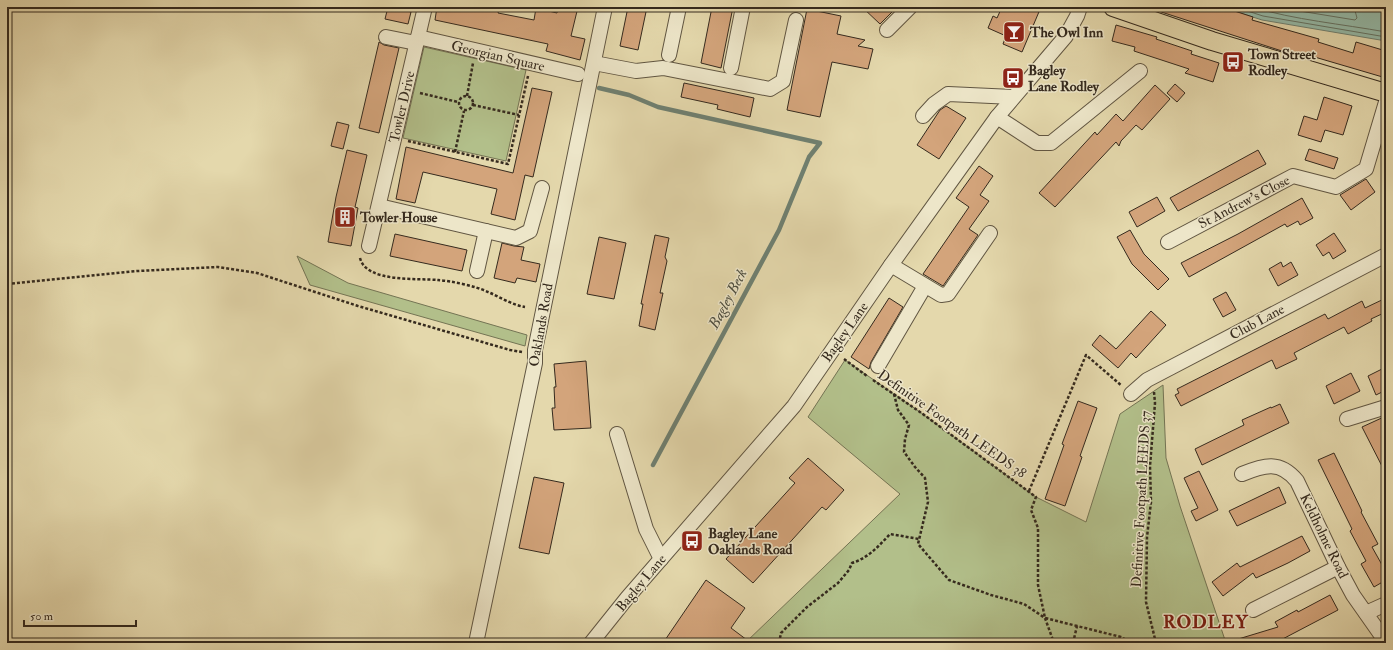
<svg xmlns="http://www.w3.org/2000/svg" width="1393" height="650" viewBox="0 0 1393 650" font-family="'IM FELL Double Pica',serif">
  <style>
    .green { fill: #b2bf8a; stroke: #747454 }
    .water { fill: #95baa8; stroke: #6f8071 }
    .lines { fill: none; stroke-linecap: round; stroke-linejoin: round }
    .shore { stroke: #657263; stroke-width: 1 }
    .stream { stroke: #6f8071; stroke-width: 4.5 }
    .building { fill: #d3a47b; stroke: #352a1e }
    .minor-casing { stroke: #615642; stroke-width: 16 }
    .major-casing { stroke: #352a1e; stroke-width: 20 }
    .path { stroke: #352a1e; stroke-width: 2.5; stroke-dasharray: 3 2; stroke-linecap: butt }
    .minor { stroke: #ede6c9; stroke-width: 14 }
    .major { stroke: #e4d8ac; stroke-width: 18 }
    .labels { text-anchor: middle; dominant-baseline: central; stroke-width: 3; stroke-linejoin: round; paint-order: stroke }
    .poi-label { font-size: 14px; font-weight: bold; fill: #352a1e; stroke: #ede6c9; text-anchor: start }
    .street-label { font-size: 14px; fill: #352a1e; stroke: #ede6c9 }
    .water-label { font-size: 15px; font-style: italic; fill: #4d4e40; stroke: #ede6c9 }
    .district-label { font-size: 18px; font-weight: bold; letter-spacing: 1px; fill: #7a1f14; stroke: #ede6c9 }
  </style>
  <rect width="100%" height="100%" fill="#e4d8ac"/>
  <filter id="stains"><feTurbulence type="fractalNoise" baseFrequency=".005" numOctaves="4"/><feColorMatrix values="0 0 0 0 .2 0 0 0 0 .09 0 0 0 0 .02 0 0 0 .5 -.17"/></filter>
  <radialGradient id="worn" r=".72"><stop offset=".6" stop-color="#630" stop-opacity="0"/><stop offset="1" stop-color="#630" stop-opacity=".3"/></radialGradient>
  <g class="green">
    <polygon points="424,47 526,70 506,161 403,138"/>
    <polygon points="297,256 348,283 527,335 525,346 310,285"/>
    <polygon points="845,360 920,412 1036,497 1086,522 1120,414 1163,385 1166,458 1180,506 1226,643 745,643 900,494 808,417"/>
  </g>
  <polygon class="water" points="1222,7 1354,7 1386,12 1386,41 1262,20"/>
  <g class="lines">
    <g class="shore">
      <polyline points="1235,7 1263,16 1386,37"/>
      <path d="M 1252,7 C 1295,20 1342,24 1386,32"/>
      <polyline points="1275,7 1355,20 1357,18 1354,7"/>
    </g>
    <polyline class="stream" points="599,88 629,95 658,107 820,143 809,157 779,230 653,465"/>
  </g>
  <g class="building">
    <polygon points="388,7 400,7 400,9 411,12 408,24 385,19"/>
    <polygon points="437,7 483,7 499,10 498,13 534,20 536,8 557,13 558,7 578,7 571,36 585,39 580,60 546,51 548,44 435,20"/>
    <polygon points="628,7 647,7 638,50 620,46"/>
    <polygon points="712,7 733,7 721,68 701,63"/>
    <polygon points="862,7 897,7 880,24"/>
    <polygon points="1002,7 1041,7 1022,52 1003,44 1006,36 988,28 993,16 997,18"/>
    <polygon points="1153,7 1222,7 1253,17 1252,20 1319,39 1318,42 1353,53 1356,42 1386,51 1386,78 1318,58 1302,54 1301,57 1288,53 1152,9"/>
    <polygon points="807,9 841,16 837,34 865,40 858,46 873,49 868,69 832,62 820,117 787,110"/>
    <polygon points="1116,25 1157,37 1156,39 1192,51 1191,54 1219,63 1213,82 1185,73 1189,69 1134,51 1135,47 1112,41"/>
    <polygon points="379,42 384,45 399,48 379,133 359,128"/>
    <polygon points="684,83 754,98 750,117 717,109 718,105 681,97"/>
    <polygon points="1175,84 1185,93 1177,102 1167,93"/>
    <polygon points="1155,85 1170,99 1142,130 1136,125 1121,141 1119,146 1116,142 1055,207 1039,193 1095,132 1097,135 1116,114 1123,121"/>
    <polygon points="532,88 552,92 533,177 525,175 515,220 491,214 497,189 423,172 415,203 396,199 406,147 513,173"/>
    <polygon points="1324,97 1352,106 1343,135 1325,130 1321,142 1298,135 1304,116 1317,120"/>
    <polygon points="946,106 966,118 939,159 917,145 940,110"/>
    <polygon points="337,122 349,125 343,149 331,146"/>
    <polygon points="1309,149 1338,158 1334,169 1305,160"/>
    <polygon points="347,150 367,155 355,207 358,208 351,246 328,242 336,197"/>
    <polygon points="1258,150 1266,164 1178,211 1170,198"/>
    <polygon points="979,166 993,176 980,195 989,201 969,229 978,235 943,286 923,274 969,207 956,198"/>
    <polygon points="1366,179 1375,192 1351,210 1340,195"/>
    <polygon points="1157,197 1165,211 1137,227 1129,212"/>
    <polygon points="1302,198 1313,218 1300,225 1298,221 1287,227 1285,224 1189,277 1181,263 1238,234"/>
    <polygon points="1130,230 1144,254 1169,279 1158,290 1132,264 1117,237"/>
    <polygon points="1334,233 1346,251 1333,259 1329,252 1323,256 1316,245"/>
    <polygon points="395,234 467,250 462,271 390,256"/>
    <polygon points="655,235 669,238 665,257 667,261 660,293 663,293 655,330 639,326 643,304 641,304"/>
    <polygon points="599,237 626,243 614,299 587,294"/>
    <polygon points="502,243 514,246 524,247 521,260 540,264 536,282 517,278 515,283 494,278"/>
    <polygon points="1281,262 1283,267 1291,262 1298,275 1278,286 1269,269"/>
    <polygon points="1226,292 1236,310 1223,317 1213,299"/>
    <polygon points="889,298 903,307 871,362 869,369 851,357"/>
    <polygon points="1386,298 1386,312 1371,319 1372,321 1348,334 1344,327 1294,353 1297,359 1276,369 1272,360 1181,406 1175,395 1179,393 1177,389 1325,314 1328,319 1362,301 1365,308"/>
    <polygon points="1151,311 1166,325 1136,358 1131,353 1118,368 1092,345 1100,335 1116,349"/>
    <polygon points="586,361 591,428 554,430 552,408 555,408 554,387 556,387 554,364"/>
    <polygon points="1386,367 1386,390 1376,395 1368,376"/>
    <polygon points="1351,373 1360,391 1334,404 1326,386"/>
    <polygon points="1078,401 1097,408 1080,456 1082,457 1065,506 1045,499 1064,445 1062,444"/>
    <polygon points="1280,404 1289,423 1202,465 1195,449 1244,425 1242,420 1271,407 1271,408"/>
    <polygon points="1386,416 1386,474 1362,427"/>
    <polygon points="1334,453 1362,511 1361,512 1378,544 1372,547 1386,572 1386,580 1374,587 1361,564 1366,561 1350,531 1352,529 1318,460"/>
    <polygon points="808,458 844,490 826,510 822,507 753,583 726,559 795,483 789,478"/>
    <polygon points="1199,471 1218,510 1196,521 1191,511 1198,508 1184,478"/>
    <polygon points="534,477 564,483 549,554 519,548"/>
    <polygon points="1279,487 1286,503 1237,526 1229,511"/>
    <polygon points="1302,536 1310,551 1288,563 1256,578 1253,573 1223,596 1212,582 1237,563 1240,567"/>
    <polygon points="706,580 745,608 731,628 751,643 663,643"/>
    <polygon points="1330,595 1338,610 1275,643 1236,643 1235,640 1278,627 1275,622 1297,610 1298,612"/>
  </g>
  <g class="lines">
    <g class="minor-casing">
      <g id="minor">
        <polyline points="887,30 910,7"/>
        <polyline points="386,37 416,43"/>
        <polyline points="418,37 578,74"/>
        <polyline points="669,55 679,7"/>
        <polyline points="594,63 636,71 663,68 770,89 783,81 796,20"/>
        <polyline points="731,68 743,7"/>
        <polyline points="923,116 934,104 948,94 1013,97"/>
        <polyline points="997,117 1037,143 1051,143 1140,71"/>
        <polyline points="379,206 516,238 530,231 542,188"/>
        <polyline points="1168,242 1293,176 1336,187 1366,169 1386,102"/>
        <polyline points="369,246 425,7"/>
        <polyline points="891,265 941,295 948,294 990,233"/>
        <polyline points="477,271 486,231"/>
        <polyline points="878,366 925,286"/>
        <polyline points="1131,394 1147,380 1386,255"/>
        <polyline points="1347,419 1386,407"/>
        <polyline points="617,434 646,529 661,559"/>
        <path d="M 1242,474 C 1264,465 1280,460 1297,481 L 1338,567 L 1353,595 L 1386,642"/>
        <polyline points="1253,610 1338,567"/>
        <polyline points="1366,613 1386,604"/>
        <polyline points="476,643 535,363 535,350 605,7"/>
        <polyline points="591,643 627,598 794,406 891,265 997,117 1066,36 1077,16 1080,7"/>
      </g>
    </g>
    <g class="major-casing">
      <polyline id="major" points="1113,7 1212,41 1386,93"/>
    </g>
    <g class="path">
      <polyline points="420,93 458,102"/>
      <circle cx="466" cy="103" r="7"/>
      <polyline points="467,96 473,63"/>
      <polyline points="473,105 519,115"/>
      <polyline points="408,141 508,164 528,76"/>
      <polyline points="455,152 464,111"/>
      <path d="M 360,258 C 366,283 418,278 438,280 C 451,281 476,286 488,292 C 500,297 512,305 525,307"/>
      <polyline points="7,284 137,271 218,267 257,273 358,306 510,350 522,352"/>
      <polyline points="844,359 867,376"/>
      <polyline points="873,380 920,412 1036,497 1031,510 1038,528 1038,585 1045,618 1077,626"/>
      <polyline points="1154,392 1155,403 1150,466 1151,502 1147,537 1146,602 1156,643"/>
      <polyline points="894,394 898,410 909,425 905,439 904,452 915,467 925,478 928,502 918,544 949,580 991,595 1024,604 1045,618 1054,643"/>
      <polyline points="1029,491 1086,355 1122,386"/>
      <path d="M 779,643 L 781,633 L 807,607 L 838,583 L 849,570 L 852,563 C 868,558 879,546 890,534 L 919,539"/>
      <polyline points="1073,643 1077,626 1121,637 1131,643"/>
    </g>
    <use href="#minor" class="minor"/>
    <use href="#major" class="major"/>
  </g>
  <defs>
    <g id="bar-square" transform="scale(1.15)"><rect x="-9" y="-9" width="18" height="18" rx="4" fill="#8f2418" stroke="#ede6c9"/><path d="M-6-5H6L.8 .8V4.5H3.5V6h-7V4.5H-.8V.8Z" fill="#fff"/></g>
    <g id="bus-square" transform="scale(1.15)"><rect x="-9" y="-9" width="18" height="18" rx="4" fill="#8f2418" stroke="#ede6c9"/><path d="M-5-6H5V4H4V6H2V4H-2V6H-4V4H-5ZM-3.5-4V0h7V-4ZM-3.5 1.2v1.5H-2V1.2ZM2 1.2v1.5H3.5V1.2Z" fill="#fff"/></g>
    <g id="building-square" transform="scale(1.15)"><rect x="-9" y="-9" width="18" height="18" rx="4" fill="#8f2418" stroke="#ede6c9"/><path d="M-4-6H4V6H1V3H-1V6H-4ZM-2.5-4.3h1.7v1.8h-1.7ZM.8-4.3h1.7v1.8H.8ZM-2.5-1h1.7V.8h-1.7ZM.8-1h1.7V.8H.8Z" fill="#fff"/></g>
  </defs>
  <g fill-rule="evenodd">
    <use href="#bar-square" x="1014" y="32"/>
    <use href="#bus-square" x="1233" y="62"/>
    <use href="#bus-square" x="1013" y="78"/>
    <use href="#building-square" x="345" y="217"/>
    <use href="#bus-square" x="692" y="541"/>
  </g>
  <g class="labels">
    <g class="poi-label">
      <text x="1030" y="32">The Owl Inn</text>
      <text x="1248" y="54">Town Street<tspan x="1248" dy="16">Rodley</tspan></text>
      <text x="1028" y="70">Bagley<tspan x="1028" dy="16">Lane Rodley</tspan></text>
      <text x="360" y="217">Towler House</text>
      <text x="708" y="533">Bagley Lane<tspan x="708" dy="16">Oaklands Road</tspan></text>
    </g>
    <g class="street-label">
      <text transform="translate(498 56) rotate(13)">Georgian Square</text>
      <text transform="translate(402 107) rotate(-77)">Towler Drive</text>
      <text transform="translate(1244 202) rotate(-27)">St Andrew's Close</text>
      <text transform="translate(1257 322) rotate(-28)">Club Lane</text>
      <text transform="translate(541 325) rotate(-80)">Oaklands Road</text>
      <text transform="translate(845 332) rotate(-55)">Bagley Lane</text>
      <text transform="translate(952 424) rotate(35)">Definitive Footpath LEEDS 38</text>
      <text transform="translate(1141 499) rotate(-87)">Definitive Footpath LEEDS 37</text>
      <text transform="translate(1324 536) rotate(64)">Keldholme Road</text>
      <text transform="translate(641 583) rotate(-50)">Bagley Lane</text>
    </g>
    <g class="water-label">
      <text transform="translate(728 299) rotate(-62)">Bagley Beck</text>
    </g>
    <g class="district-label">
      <text x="1206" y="622">RODLEY</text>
    </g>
  </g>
  <rect width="1393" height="650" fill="none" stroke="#e4d8ac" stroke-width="24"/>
  <rect x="8" y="8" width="1377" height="634" fill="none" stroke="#352a1e" stroke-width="2"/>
  <rect x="12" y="12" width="1369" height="626" fill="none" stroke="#352a1e"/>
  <path d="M24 620v6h112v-6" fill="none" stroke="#352a1e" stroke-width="2"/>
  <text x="30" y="620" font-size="12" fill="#352a1e" stroke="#ede6c9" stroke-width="3" paint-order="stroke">50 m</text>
  <rect width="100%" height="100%" filter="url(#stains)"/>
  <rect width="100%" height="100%" fill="url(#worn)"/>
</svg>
